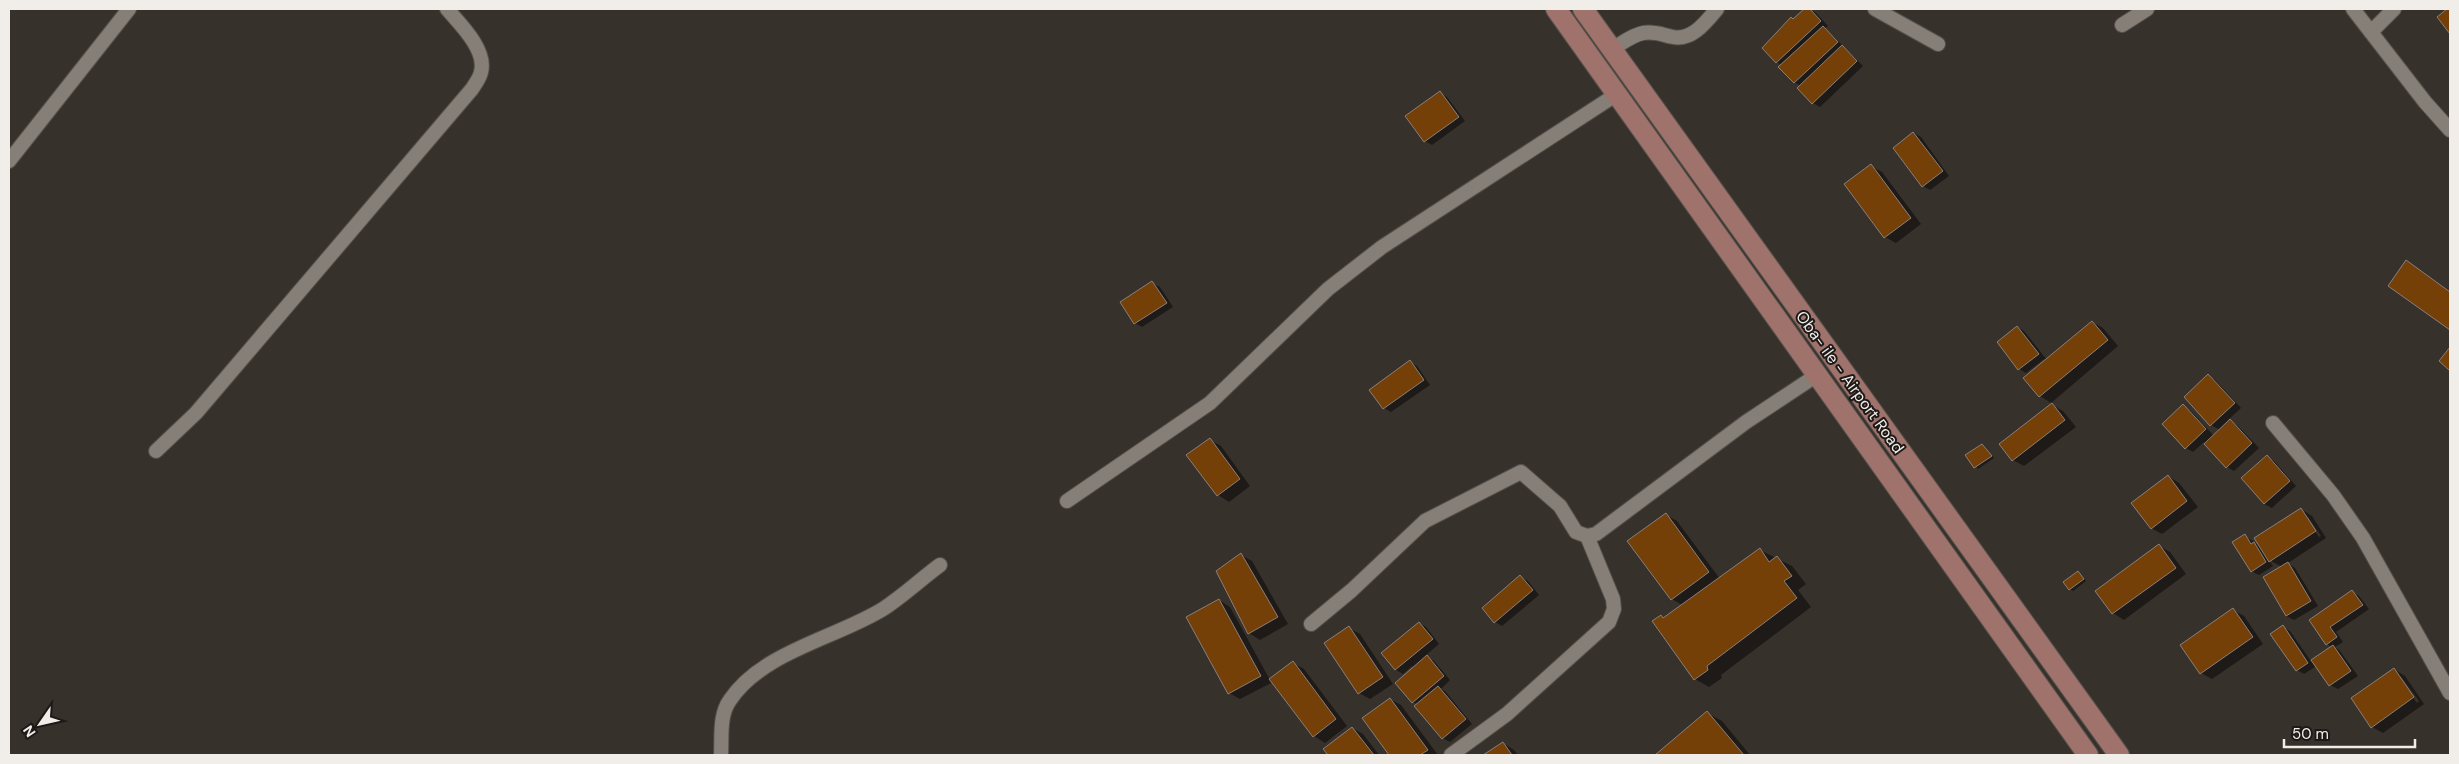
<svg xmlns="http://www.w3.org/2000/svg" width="2459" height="764" viewBox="0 0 2459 764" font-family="'DM Sans',sans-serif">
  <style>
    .shadow { fill: #0007; fill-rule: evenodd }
    .building { fill: #753f08; stroke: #89807b }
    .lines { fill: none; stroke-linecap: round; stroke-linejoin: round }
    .minor-casing { stroke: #55504b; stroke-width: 16 }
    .secondary-casing { stroke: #55504b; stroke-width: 22 }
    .minor { stroke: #857f77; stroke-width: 14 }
    .secondary { stroke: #9f726c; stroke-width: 20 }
    .labels { text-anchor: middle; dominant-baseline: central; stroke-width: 4; stroke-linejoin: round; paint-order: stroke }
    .street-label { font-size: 16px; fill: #f1ede9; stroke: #1c1917 }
  </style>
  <rect width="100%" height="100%" fill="#37312b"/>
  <g class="shadow">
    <polygon points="1806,9 1815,12 1828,26 1825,28 1863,66 1820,107 1813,103 1801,86 1794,82 1782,65 1776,62 1778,35 1776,33"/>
    <polygon points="1440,93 1447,97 1465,121 1432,145 1425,141"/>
    <polygon points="1914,133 1921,137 1949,176 1930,190 1923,186"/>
    <polygon points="1871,166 1882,172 1921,224 1896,243 1885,237"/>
    <polygon points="1152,283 1160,287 1173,307 1142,327 1135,323"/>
    <polygon points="2092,322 2103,328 2118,346 2051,403 2040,396 2045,361 2044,359 2026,373 2019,369 2017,327 2024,331 2047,360"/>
    <polygon points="1410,362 1417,366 1430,385 1391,412 1384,408"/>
    <polygon points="2208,376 2215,380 2241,408 2228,420 2237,425 2259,448 2234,471 2227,467 2204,442 2193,452 2186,448 2183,406 2190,410 2214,436 2220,430 2211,425"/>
    <polygon points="2052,405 2063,411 2076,427 2024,466 2013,460"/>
    <polygon points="1210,440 1221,446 1250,486 1229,502 1218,495"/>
    <polygon points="1983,445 1994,458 1978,469 1967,456"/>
    <polygon points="2267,457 2274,461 2296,486 2272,508 2264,504"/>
    <polygon points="2168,476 2179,483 2198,507 2162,534 2151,528"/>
    <path d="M 2301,509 L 2312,516 L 2326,538 L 2288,563 L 2295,568 L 2318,606 L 2294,620 L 2286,616 L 2282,567 L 2269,560 L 2273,566 L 2259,575 L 2251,571 L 2245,536 L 2262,548 ZM 2305,517 L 2308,517 L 2321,536 L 2319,537 Z"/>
    <polygon points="1666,515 1677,521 1720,579 1760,550 1792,566 1806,584 1798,590 1811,607 1721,675 1722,678 1709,687 1695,679 1661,617 1664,618 1682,605 1672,599 1629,542"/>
    <polygon points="2159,546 2170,552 2186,574 2124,620 2113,613 2097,591"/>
    <polygon points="1241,555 1252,561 1288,624 1260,640 1249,633 1217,571"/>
    <polygon points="2078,572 2086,581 2073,591 2070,589"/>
    <polygon points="1521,577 1528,581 1539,595 1502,626 1495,622 1483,608"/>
    <polygon points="2352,592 2359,596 2369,609 2336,632 2343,642 2335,647 2340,651 2358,676 2338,689 2330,685 2313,660 2332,647 2327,644 2311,620"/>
    <polygon points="1219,600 1230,607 1270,680 1293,663 1304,669 1347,726 1325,743 1314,736 1273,682 1240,699 1229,693"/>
    <polygon points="2233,610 2244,616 2263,644 2212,679 2201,673"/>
    <polygon points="1419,623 1426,627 1439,644 1425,656 1434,661 1450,680 1441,689 1445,691 1472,724 1450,742 1442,738 1417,704 1413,702 1414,668 1412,666 1403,674 1396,670 1382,653"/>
    <polygon points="2283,627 2290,631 2315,667 2304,674 2297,670"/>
    <polygon points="1349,628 1360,634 1393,684 1370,699 1359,693"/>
    <path d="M 2394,669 L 2405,676 L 2424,704 L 2383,733 L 2372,727 ZM 2398,677 L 2401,677 L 2419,701 L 2417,703 Z"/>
    <polygon points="1390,699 1401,705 1438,755 1390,755 1363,719"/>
    <polygon points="1707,713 1722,721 1750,755 1657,755"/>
    <polygon points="1352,728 1363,734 1379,755 1330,755 1325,749"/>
    <polygon points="1503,743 1514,750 1518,755 1485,755"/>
  </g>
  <g class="building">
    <polygon points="1804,9 1810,9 1821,21 1776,63 1762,48 1791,17 1793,19"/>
    <polygon points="2447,9 2450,9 2450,34 2437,17"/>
    <polygon points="1823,26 1838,42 1794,83 1778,67"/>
    <polygon points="1842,45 1857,61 1812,104 1797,88"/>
    <polygon points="1440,91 1459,117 1424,142 1405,116"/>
    <polygon points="1913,132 1943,171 1922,187 1893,148"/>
    <polygon points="1871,164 1911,218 1884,238 1844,184"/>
    <polygon points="2406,260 2450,292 2450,330 2388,286"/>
    <polygon points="1152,281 1167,303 1134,324 1120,302"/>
    <polygon points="2092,321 2108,340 2039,397 2023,378"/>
    <polygon points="2017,326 2039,354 2018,370 1997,342"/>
    <polygon points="2450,347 2450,371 2439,361"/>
    <polygon points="1410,360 1424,380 1383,409 1369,390"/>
    <polygon points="2208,374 2235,403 2210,426 2184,397"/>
    <polygon points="2052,403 2065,420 2012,461 1999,444"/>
    <polygon points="2183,404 2206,429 2185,449 2162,424"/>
    <polygon points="2230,419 2252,443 2226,468 2204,444"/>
    <polygon points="1210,438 1240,479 1217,496 1186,455"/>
    <polygon points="1982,444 1992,456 1974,468 1965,455"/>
    <polygon points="2267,455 2290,481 2264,504 2241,478"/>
    <polygon points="2168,475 2187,501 2151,529 2131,503"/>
    <polygon points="2301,508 2316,531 2269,562 2254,538"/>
    <polygon points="1666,513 1709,572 1671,600 1627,541"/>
    <polygon points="2245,534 2251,544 2254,542 2266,562 2251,572 2232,542"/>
    <polygon points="2159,544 2176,568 2112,614 2095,591"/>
    <polygon points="1760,548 1769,562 1777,556 1792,576 1784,581 1797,598 1707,666 1708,670 1694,680 1652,621 1661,615 1663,618"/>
    <polygon points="1241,553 1278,617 1248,634 1216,571"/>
    <polygon points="2288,562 2311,601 2286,616 2263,577"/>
    <polygon points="2078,571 2084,579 2069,590 2063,582"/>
    <polygon points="1520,575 1533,590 1494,623 1482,608"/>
    <polygon points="2352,590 2363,605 2330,627 2337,637 2326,645 2309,620"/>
    <polygon points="1219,599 1261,676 1228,694 1186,617"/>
    <polygon points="2233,608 2253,637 2200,674 2180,645"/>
    <polygon points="1419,622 1433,639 1395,670 1381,653"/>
    <polygon points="2283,625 2308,663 2296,671 2270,634"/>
    <polygon points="1349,626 1383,677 1358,694 1324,643"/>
    <polygon points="2333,645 2351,671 2329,686 2311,660"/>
    <polygon points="1427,655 1444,676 1412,703 1395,683"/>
    <polygon points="1293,661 1336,719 1313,737 1269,679"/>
    <polygon points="2394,668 2414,697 2371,728 2351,698"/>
    <polygon points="1438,686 1466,719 1442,739 1414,706"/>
    <polygon points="1390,698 1428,750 1420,755 1389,755 1362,718"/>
    <polygon points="1707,711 1744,755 1655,755"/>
    <polygon points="1352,727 1374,755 1328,755 1323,749"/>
    <polygon points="1503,742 1512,755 1483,755"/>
  </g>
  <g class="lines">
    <g class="minor-casing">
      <g id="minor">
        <polyline points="1875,9 1938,44"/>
        <polyline points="2353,9 2425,102 2450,130"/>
        <polyline points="2122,25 2147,9"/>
        <polyline points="2371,32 2394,9"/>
        <path d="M 1612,49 C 1621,44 1632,35 1643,33 C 1654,31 1663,35 1673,37 C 1692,41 1706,22 1717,9"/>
        <polyline points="9,161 129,9"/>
        <polyline points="2273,423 2333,495 2363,538 2450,693"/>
        <path d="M 156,451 L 196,413 L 472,89 C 475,84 480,78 481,72 C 487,50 460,24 447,9"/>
        <polyline points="1067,501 1210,403 1328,289 1382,247 1617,94"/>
        <polyline points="1311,624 1352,590 1425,521 1521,472 1560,506 1576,532 1587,536 1596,534 1746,422 1817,375"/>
        <path d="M 721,755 C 722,737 719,715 730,700 C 762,652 836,638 883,609 C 903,596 921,579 940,565"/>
        <polyline points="1451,755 1507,714 1609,622 1614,609 1613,599 1587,536"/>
      </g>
    </g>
    <g class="secondary-casing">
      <g id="secondary">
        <polyline points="1556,9 2088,755"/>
        <polyline points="1583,9 2119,755"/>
      </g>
    </g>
    <use href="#minor" class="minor"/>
    <use href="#secondary" class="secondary"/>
  </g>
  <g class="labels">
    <g class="street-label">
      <text transform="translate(1850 382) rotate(54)">Oba- ile - Airport Road</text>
    </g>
  </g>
  <rect width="2459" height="764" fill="none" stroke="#f1ede9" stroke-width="20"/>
  <g transform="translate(40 724) rotate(236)" stroke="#1c1917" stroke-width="4" paint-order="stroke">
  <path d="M0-4L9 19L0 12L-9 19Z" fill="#f1ede9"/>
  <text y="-8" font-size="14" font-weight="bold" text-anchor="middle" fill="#f1ede9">N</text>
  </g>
  <path d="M2284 739v8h131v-8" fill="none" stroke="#f1ede9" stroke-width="2.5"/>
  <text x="2292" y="739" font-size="15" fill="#f1ede9" stroke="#1c1917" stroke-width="4" paint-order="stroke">50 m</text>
</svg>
